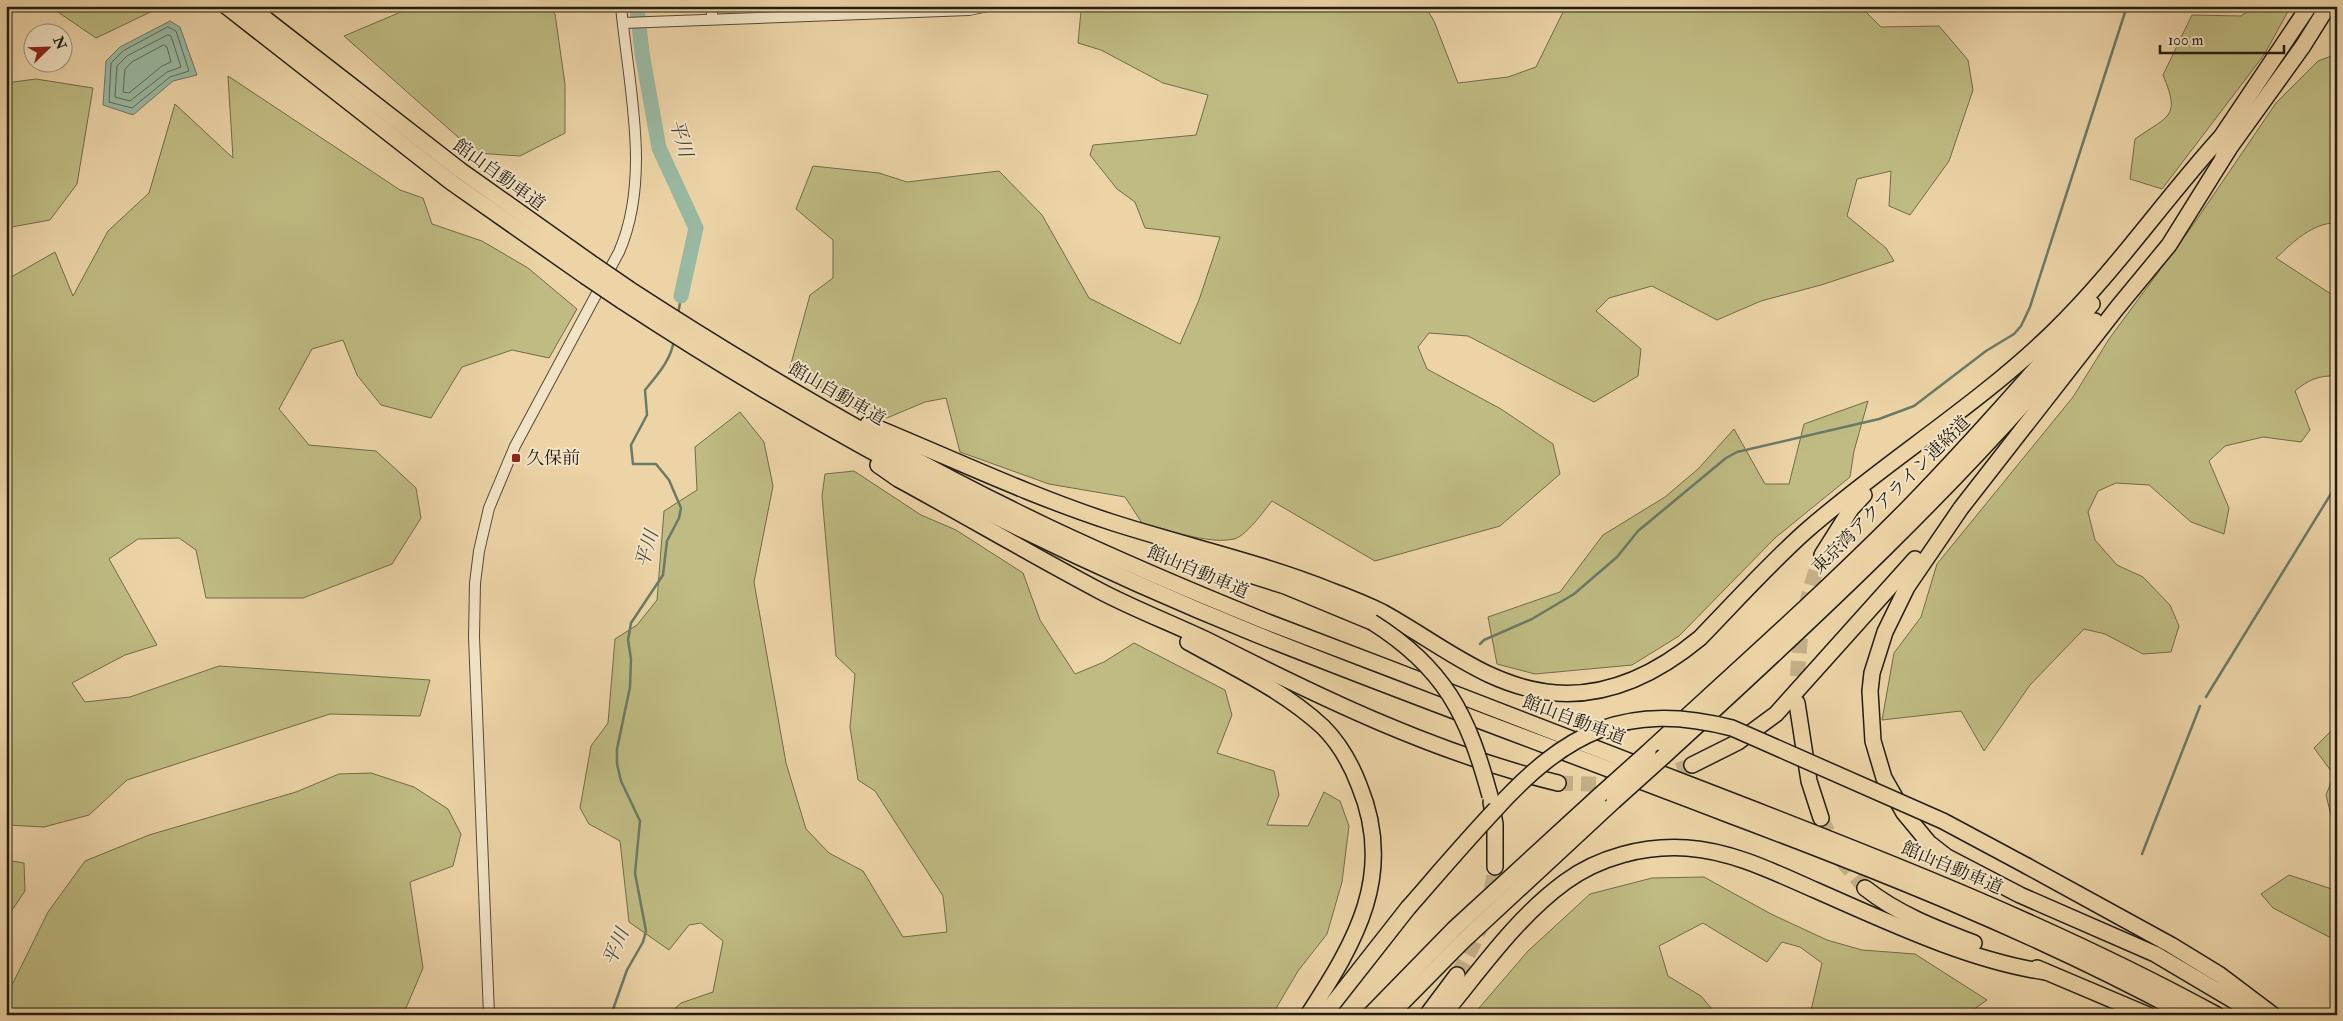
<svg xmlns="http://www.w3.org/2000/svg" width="2343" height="1021" viewBox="0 0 2343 1021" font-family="'IM FELL Double Pica','Noto Serif JP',serif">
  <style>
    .green { fill: #bfbb82; stroke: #716c4a }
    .water { fill: #9ab9a2; stroke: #6a7a68 }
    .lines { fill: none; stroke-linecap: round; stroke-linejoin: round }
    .shore { stroke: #5e6a5a; stroke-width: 1 }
    .stream { stroke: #6a7a68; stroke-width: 2.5 }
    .river { stroke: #9ab9a2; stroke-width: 15 }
    .motorway-tunnel { stroke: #c4af89; stroke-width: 15; stroke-dasharray: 15 8; stroke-linecap: butt }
    .tertiary-casing { stroke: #554a36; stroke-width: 12 }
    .motorway-casing { stroke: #231c11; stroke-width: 18 }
    .tertiary { stroke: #f3e3c6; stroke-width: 10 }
    .motorway { stroke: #ecd4a7; stroke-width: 15 }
    .motorway-bridge-casing { stroke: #231c11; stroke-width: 18; stroke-linecap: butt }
    .motorway-bridge { stroke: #ecd4a7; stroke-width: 15 }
    .poi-dot { fill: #8f2418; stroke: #f3e3c6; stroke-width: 2 }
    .labels { text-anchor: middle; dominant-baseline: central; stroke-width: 4; stroke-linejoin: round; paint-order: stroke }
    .street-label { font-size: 18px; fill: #231c11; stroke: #f3e3c6 }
    .poi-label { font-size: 18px; fill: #231c11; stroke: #f3e3c6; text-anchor: start }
    .water-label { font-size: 19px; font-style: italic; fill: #474b3c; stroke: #f3e3c6 }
  </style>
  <rect width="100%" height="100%" fill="#ecd4a7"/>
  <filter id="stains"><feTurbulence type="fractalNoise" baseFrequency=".004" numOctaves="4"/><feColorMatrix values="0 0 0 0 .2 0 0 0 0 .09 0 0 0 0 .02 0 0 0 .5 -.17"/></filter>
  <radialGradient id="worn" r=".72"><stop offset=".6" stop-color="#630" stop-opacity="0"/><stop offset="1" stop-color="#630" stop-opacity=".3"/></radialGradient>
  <g class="green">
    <polygon points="49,6 163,6 96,38"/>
    <polygon points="415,6 547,6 555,14 565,84 565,133 520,156 476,153 344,36"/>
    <path d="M 1088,6 L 1425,6 L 1434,21 L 1458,83 L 1508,77 L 1536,67 L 1566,6 L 1860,6 L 1881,27 L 1939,26 L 1968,60 L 1973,90 L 1949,161 L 1910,215 L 1889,206 L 1891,171 L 1857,179 L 1847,216 L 1886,248 L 1894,261 L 1821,285 L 1761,301 L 1717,320 L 1652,286 L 1609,298 L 1596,311 L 1641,349 L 1638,376 L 1594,402 L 1468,336 L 1429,333 L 1418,347 L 1427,369 L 1501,409 L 1553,444 L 1560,474 L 1500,526 L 1375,561 L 1272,501 C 1264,511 1246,536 1234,539 C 1208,545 1168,529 1142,523 L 1125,497 L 1049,484 L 960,452 L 946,398 L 925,402 L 887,418 L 842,399 L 789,371 L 810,295 L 833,278 L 833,240 L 796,209 L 813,166 L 879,173 L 907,182 L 999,171 L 1042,215 L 1089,298 L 1180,344 L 1199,300 L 1220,237 L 1145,228 L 1135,202 L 1117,189 L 1090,155 L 1093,145 L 1196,135 L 1208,95 L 1163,83 L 1101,50 L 1078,43 L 1081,11 Z"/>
    <path d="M 2257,6 L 2291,6 L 2264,55 L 2162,189 L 2130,179 L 2135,139 C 2169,115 2181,118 2163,75 L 2192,15 L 2241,16 Z"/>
    <path d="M 2337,54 L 2337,223 C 2313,222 2292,243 2276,258 L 2331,294 L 2337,311 L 2337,376 C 2319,375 2308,380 2295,391 L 2310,430 L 2301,442 L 2263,437 L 2225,446 L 2209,461 L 2229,508 L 2224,534 L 2191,522 L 2149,485 L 2116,483 L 2098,491 L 2088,512 L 2095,540 L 2117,565 L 2143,577 L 2170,605 L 2179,626 L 2171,652 L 2143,654 L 2105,634 L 2084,629 L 2030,685 L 1984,751 L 1961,711 L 1882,720 L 1894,653 L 1921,617 L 1937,564 L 2073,397 L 2109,339 L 2193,225 L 2276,103 L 2318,61 Z"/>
    <polygon points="228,76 400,190 423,198 432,224 482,241 528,268 577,309 549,358 512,350 462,367 431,418 381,405 357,375 343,340 312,349 279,409 309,445 376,451 416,488 421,518 392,564 303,598 206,598 196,550 179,538 138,539 109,559 157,645 125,655 72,683 85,702 130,697 219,666 430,680 420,716 330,714 127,780 89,815 44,827 6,825 6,280 55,252 73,296 108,231 149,193 175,104 233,158"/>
    <polygon points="36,79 93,88 77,184 50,220 6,228 6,83"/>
    <polygon points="1868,401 1854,451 1850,477 1775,538 1679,636 1632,665 1535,674 1497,664 1488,617 1560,592 1603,535 1665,497 1698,469 1734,429 1765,484 1789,484 1804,424"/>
    <polygon points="740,412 764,442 773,486 754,582 786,763 806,829 829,853 863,871 903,937 947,932 943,896 875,791 858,780 850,727 855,674 836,656 822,496 825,474 854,471 921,515 956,530 1023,573 1040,620 1075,674 1104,662 1134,643 1225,690 1232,715 1217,753 1274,771 1279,795 1267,825 1308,826 1324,792 1340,801 1349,826 1342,882 1327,934 1298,971 1272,1015 668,1015 681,1003 713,992 723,941 701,923 689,925 669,950 629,922 620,841 589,824 580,808 591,746 608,723 615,639 637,625 657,600 664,511 697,490 695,447"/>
    <polygon points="2337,725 2337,840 2326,795 2334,775 2314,748"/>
    <polygon points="371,773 414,787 448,809 461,834 453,866 410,882 423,968 406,1008 393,1015 6,1015 6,997 48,912 85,861 149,835 296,792 339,774"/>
    <polygon points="6,860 24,863 25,891 6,919"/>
    <polygon points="2289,875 2335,890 2337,889 2337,978 2335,940 2273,908 2261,894"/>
    <polygon points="1704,877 1771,914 1827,940 1862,950 1915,954 1987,1000 1966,1015 1810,1015 1822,963 1800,947 1782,942 1767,962 1703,923 1659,946 1668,976 1701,996 1717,1015 1473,1015 1528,951 1590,894 1652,878"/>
  </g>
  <polygon class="water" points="170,21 180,27 197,75 173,81 133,115 103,105 106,61 120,47"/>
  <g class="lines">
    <g class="shore">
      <polygon points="168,27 176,31 189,71 170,77 132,108 109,102 111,63 123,51"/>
      <polygon points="168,35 171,36 181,67 167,72 130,101 115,97 117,66 127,56"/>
      <polygon points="164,45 167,47 171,62 162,66 129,93 123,92 125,69 132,62"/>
    </g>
    <g class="stream">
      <polyline points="678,315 681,296"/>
      <polyline points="1480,644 1484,640 1532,619 1574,594 1617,557 1638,531 1726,458 1737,452 1879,419 1914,406 1986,351 2014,334 2021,326 2030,307 2127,6"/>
      <polyline points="2206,697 2337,484"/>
      <polyline points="2142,854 2200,706"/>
      <path d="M 611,1015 L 627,970 L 643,942 L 646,931 L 635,873 L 640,821 L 621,781 L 617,764 L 617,749 L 630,687 L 631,659 L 628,640 L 631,623 L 663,575 L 667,541 L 679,518 L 681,508 L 669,480 L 656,464 L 633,464 L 631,445 L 647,415 L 645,390 C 658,374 671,360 674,340"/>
    </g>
    <polyline class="river" points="637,6 642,53 659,148 696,228 681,296"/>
    <g class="motorway-tunnel">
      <path d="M 1797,699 C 1797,651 1803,600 1822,555"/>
      <polyline points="1656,778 1692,765"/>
      <polyline points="1558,783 1619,785"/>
      <polyline points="1821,818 1842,861 1865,888"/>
      <path d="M 1457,975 C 1478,940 1490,908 1495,867"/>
    </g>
    <g class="tertiary-casing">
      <g id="tertiary">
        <polyline points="712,6 712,19"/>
        <polyline points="623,23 969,10 988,6"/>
        <path d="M 489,1015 L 474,637 L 475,583 L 479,551 L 489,508 L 515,446 L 619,252 C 652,177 628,84 621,6"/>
      </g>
    </g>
    <g class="motorway-casing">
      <g id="motorway">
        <polyline points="226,6 451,182 585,276"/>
        <polyline points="249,6 460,170 594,265"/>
        <polyline points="2215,146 2309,6"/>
        <polyline points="2229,149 2169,245 2117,308 1961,508 1907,587 1885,632 1872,673 1870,691 1873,741 1884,778 1904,813 1929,843 1947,857 2020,895 2155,954 2258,1015"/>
        <polyline points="2223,157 2303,46 2328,6"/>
        <path d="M 629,289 C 763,376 902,457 1046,526 C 1118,560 1191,591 1265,621 C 1415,678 1565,736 1714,794 C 1885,860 2056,927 2217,1015"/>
        <path d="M 622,301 C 823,433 1035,545 1258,635 C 1413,697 1571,754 1727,814 C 1884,873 2040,935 2187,1015"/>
        <path d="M 868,424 C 949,457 1028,495 1111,522 C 1185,546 1260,562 1332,591 C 1348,597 1366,604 1382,612 C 1439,643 1489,688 1556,693 C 1611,697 1659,672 1700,638 C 1735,602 1769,564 1806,531 C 1886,461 1977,406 2053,332 C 2114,273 2163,201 2220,138"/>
        <path d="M 878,465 L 898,479 C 966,516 1032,555 1100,591 C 1136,610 1176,625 1213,643 C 1323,699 1438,754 1558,783"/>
        <polyline points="1171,550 1285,586 1372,622"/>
        <polyline points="1822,555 1851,509 1864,495"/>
        <path d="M 1188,642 C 1235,668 1284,691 1323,727 C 1339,743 1351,764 1359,785 C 1396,874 1356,941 1308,1015"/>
        <polyline points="1797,703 1809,781 1821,818"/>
        <path d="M 1648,752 C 1735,672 1824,593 1907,509 C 1971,443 2032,374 2092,304"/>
        <path d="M 1664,756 C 1815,618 1965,479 2095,321"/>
        <polyline points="1692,765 1738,742 1776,714 1915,559"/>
        <polyline points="1491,802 1495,824 1495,867"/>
        <polyline points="2027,866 2171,945 2220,975 2273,1015"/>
        <path d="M 1865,888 C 1898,914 1935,928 1974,943"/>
        <polyline points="2037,968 2148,1015"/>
        <polyline points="1324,1015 1408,908"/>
        <polyline points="1370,1015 1454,929 1600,795"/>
        <polyline points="1390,1015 1463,941 1614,801"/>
        <polyline points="1427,1015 1457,975"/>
        <path d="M 1443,1015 C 1481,969 1517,917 1565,882 C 1599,857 1645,845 1687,848 C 1732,851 1774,872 1815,890 C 1886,921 1969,961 2046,972"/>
      </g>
    </g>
    <use href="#tertiary" class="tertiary"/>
    <use href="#motorway" class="motorway"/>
    <g class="motorway-bridge-casing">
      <g id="motorway-bridge">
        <polyline points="594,265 629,289"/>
        <polyline points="585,276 622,301"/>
        <path d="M 1372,622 C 1445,668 1468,715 1490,796"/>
        <polyline points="1600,795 1648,752"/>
        <polyline points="1614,801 1664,756"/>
        <path d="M 1408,908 C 1436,876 1464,843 1494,811 C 1565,733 1625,700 1732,728 L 1943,821 L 2027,866"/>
      </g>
    </g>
    <use href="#motorway-bridge" class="motorway-bridge"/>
  </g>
  <rect class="poi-dot" x="511" y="453" width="10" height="10" rx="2.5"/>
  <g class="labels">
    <g class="street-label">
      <text transform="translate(499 175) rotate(36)">館山自動車道</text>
      <text transform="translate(837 394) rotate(30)">館山自動車道</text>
      <text transform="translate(1891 495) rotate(-45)">東京湾アクアライン連絡道</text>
      <text transform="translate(1198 572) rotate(23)">館山自動車道</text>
      <text transform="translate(1574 720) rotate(21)">館山自動車道</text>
      <text transform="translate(1952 868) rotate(23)">館山自動車道</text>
    </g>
    <g class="poi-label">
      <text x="526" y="458">久保前</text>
    </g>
    <g class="water-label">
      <text transform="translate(681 138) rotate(74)">平川</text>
      <text transform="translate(647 549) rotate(-74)">平川</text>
      <text transform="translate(616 947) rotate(-67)">平川</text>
    </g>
  </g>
  <rect width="2343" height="1021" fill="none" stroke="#ecd4a7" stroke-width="25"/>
  <rect x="8" y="8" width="2328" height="1006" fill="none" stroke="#231c11" stroke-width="2.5"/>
  <rect x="12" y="12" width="2318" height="996" fill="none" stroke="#231c11"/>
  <g transform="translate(48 48) rotate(67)"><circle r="24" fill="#f3e3c6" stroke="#a0937e"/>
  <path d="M0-4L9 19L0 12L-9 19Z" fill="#8f2418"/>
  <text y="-8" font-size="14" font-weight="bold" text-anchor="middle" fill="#231c11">N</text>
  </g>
  <path d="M2160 45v8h124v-8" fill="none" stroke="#231c11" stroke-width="2.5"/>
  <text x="2168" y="45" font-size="15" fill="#231c11" stroke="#f3e3c6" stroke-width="4" paint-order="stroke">100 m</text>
  <rect width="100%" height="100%" filter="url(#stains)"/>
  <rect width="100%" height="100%" fill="url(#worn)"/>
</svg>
